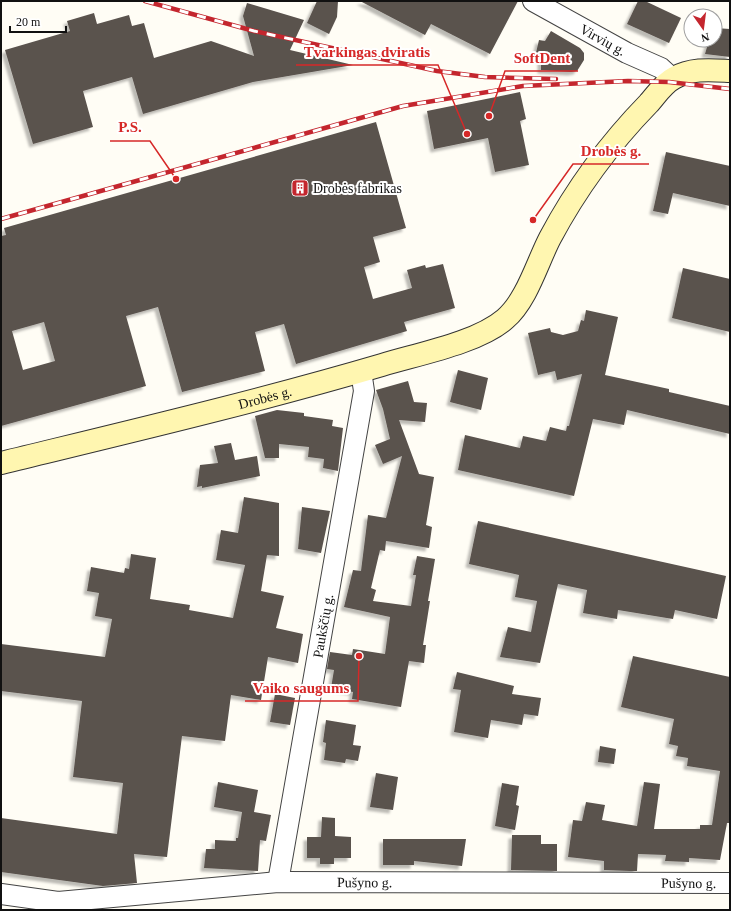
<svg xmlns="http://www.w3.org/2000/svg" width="731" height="911" viewBox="0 0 731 911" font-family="'Times New Roman',serif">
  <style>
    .building { fill: #5a524d; fill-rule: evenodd; filter: url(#shadow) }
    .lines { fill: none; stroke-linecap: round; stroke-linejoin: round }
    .street-casing { stroke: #444; stroke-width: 22 }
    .secondary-casing { stroke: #333; stroke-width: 24 }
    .street { stroke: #fff; stroke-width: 20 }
    .secondary { stroke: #fff6b0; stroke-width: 22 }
    .rail-casing { stroke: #c4262e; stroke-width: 4.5 }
    .rail { stroke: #fff; stroke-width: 3; stroke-dasharray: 9; stroke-linecap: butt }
    .labels { text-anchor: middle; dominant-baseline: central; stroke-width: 4; stroke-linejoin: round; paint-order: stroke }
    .street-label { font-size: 14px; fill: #111; stroke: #fff }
    .poi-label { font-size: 14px; fill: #111; stroke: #fff; text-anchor: start }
    .leader { fill: none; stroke: #d62828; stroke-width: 1.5 }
    .callout-dot { fill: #d62828; stroke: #fff; stroke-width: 1.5 }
    .callout-label { font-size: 15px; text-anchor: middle; font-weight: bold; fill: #d62828; stroke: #fff; stroke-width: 4; stroke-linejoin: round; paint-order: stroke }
  </style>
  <defs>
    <filter id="shadow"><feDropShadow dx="-3.5" dy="3.5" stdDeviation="1" flood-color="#0004"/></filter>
  </defs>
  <rect width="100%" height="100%" fill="#fffdf5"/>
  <g class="building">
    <polygon points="317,1 338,1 337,17 329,34 307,23"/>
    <polygon points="360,1 518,1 490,54 431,24 425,35"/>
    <polygon points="638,1 645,1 681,18 669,43 627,24"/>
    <polygon points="247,3 304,20 290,50 353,65 253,82 143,114 132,77 83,91 93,127 33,144 5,50 70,31 67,21 94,13 97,24 129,15 132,26 144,23 154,58 211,41 254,56 243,16"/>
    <polygon points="715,28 730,29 730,57 705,54 709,40 715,40"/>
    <polygon points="551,31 580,48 584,53 584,60 577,71 571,72 541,70 541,58 535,57 539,40 545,41"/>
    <polygon points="520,92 526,119 520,121 529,165 495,172 488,138 434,149 427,111"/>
    <path d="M 376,122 L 406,228 L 373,237 L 380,262 L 364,267 L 373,299 L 412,288 L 407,270 L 425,265 L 426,268 L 443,264 L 455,308 L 404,322 L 407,331 L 296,364 L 284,324 L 255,332 L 265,371 L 182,392 L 158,307 L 126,316 L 146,386 L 1,426 L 1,236 L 6,235 L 4,228 ZM 44,322 L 55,361 L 23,370 L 12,331 Z"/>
    <polygon points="666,152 730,166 730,206 673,193 668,214 653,211"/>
    <polygon points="683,268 730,279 730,332 672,318"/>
    <polygon points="586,310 618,317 605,375 669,389 669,392 730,406 730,434 627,410 624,425 593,419 574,496 458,470 465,435 520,448 523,436 546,441 550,427 566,431 567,426 569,426 582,374 557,380 555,371 538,375 528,333 550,328 551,332 563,335 578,331 581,320 584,321"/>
    <polygon points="458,370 488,378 481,410 450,402"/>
    <polygon points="408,381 414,402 427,403 425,422 399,420 419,474 434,477 426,525 432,527 429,548 386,541 385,551 380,550 371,588 376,590 373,601 411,606 416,575 413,575 417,556 435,559 428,601 430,601 423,645 426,645 424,663 409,661 401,707 352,699 353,692 331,688 334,670 327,669 330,652 352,655 353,649 385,654 390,617 344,607 353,570 361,571 368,515 386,518 402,456 383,464 375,445 390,439 383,409 376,390"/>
    <polygon points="277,410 304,413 304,416 333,420 332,426 343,428 338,471 323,468 324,459 308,457 309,447 279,444 279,458 265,458 255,416"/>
    <polygon points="231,443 235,460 257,456 260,476 202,488 202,486 197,487 200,465 218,463 214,446"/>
    <polygon points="244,497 279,503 279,556 267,555 261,591 284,596 276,628 303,634 298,663 268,657 261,700 231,695 225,741 182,736 167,857 134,854 137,883 103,886 1,872 1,818 117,834 123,783 73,777 82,701 1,691 1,644 105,657 112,619 95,616 99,593 87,591 91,567 124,573 125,568 129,569 131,554 156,558 150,599 190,605 189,610 233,618 245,565 216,560 221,530 238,533"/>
    <polygon points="302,507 330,511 321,553 298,549"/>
    <polygon points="478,521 726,576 717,619 675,610 673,619 618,610 617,619 583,613 587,590 558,584 540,663 500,657 508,627 531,632 537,601 515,597 519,575 469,564"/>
    <polygon points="633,656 730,677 730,823 727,823 720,860 689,858 689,862 665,861 666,855 638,854 637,871 630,871 604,870 604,861 568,857 573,820 582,821 586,802 605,805 602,820 637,826 644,782 660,784 654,829 700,829 700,825 712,825 720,771 687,766 688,758 676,756 678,746 669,744 674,719 621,707"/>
    <polygon points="457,672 514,686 512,694 541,698 538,716 524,714 522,725 491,720 488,738 454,732 461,690 453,689"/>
    <polygon points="275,694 295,698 290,725 270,722"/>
    <polygon points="326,720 356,725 353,745 361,746 358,761 346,759 345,763 324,760 326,743 323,742"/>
    <polygon points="600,746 616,749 614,764 598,762"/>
    <polygon points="376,773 398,777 393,810 370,807"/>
    <polygon points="218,782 258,790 254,812 271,815 266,841 260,840 258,871 204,868 206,849 215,849 215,840 236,841 236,838 238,838 242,812 214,807"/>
    <polygon points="502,783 519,786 516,805 519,806 515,830 495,826"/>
    <polygon points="322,817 335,818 335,836 351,837 351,858 334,858 334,864 320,864 320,858 307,858 307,837 321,837"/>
    <polygon points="512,835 541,835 541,844 557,844 557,871 511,870"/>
    <polygon points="383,839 466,839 462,866 414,861 414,865 383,865"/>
  </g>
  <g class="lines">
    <g class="street-casing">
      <g id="street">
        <path id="s1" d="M 533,1 L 627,53 L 661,68 L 673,79"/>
        <path id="s2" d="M 278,882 L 364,391 L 361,371"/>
        <path id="s3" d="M 1,894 L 58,902 L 278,882 L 730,883"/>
      </g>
    </g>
    <g class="secondary-casing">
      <g id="secondary">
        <path id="s4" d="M 1,463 C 128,432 256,402 382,365 C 418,354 477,343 505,319 C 527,300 537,263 550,238 C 576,189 611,142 649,103 C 656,95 664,83 674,78 C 692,68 710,70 730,71"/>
      </g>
    </g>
    <use href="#street" class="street"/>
    <use href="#secondary" class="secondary"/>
    <g class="rail-casing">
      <g id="rail">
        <polyline points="145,1 254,31 437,71 485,77 556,79"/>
        <polyline points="1,219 403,106 523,86 628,81 669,82 730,89"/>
      </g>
    </g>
    <use href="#rail" class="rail"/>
  </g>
  <defs>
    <g id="building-square" transform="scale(0.9)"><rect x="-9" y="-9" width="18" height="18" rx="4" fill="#c4262e" stroke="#fff"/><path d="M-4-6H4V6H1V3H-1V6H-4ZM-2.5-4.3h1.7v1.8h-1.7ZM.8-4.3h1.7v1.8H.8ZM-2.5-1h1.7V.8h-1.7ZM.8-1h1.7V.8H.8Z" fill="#fff"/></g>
  </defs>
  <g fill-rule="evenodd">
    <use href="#building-square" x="300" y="188"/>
  </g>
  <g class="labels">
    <g class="street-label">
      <text stroke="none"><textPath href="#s1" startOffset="80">Virvių g.</textPath></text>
      <text stroke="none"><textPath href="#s4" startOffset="272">Drobės g.</textPath></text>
      <text stroke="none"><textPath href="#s2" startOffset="260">Paukščių g.</textPath></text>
      <text stroke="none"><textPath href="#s3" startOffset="365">Pušyno g.</textPath></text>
      <text stroke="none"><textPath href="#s3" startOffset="689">Pušyno g.</textPath></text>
    </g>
    <g class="poi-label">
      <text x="313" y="188">Drobės fabrikas</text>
    </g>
  </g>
  <path class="leader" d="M467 134L438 65H296M489 116L505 71H578M176 179L150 141H110M533 220L573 164H649M359 656L358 701H245"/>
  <g class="callout-dot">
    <circle cx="467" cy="134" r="4"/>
    <circle cx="489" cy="116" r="4"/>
    <circle cx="176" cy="179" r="4"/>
    <circle cx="533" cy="220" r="4"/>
    <circle cx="359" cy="656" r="4"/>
  </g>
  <g class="callout-label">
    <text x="367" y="57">Tvarkingas dviratis</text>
    <text x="542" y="63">SoftDent</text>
    <text x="130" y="132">P.S.</text>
    <text x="611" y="156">Drobės g.</text>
    <text x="301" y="693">Vaiko saugums</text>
  </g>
  <rect width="731" height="911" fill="none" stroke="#111111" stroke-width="4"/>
  <g transform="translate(703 28) rotate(166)"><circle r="19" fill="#ffffff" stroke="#a0a0a0"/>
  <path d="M0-3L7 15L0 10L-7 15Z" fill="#c4262e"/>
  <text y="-6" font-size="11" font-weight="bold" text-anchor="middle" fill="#111111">N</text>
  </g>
  <path d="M10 26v6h56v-6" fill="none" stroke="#111111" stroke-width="2"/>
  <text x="16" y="26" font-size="12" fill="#111111" stroke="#ffffff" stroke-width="3" paint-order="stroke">20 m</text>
</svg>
